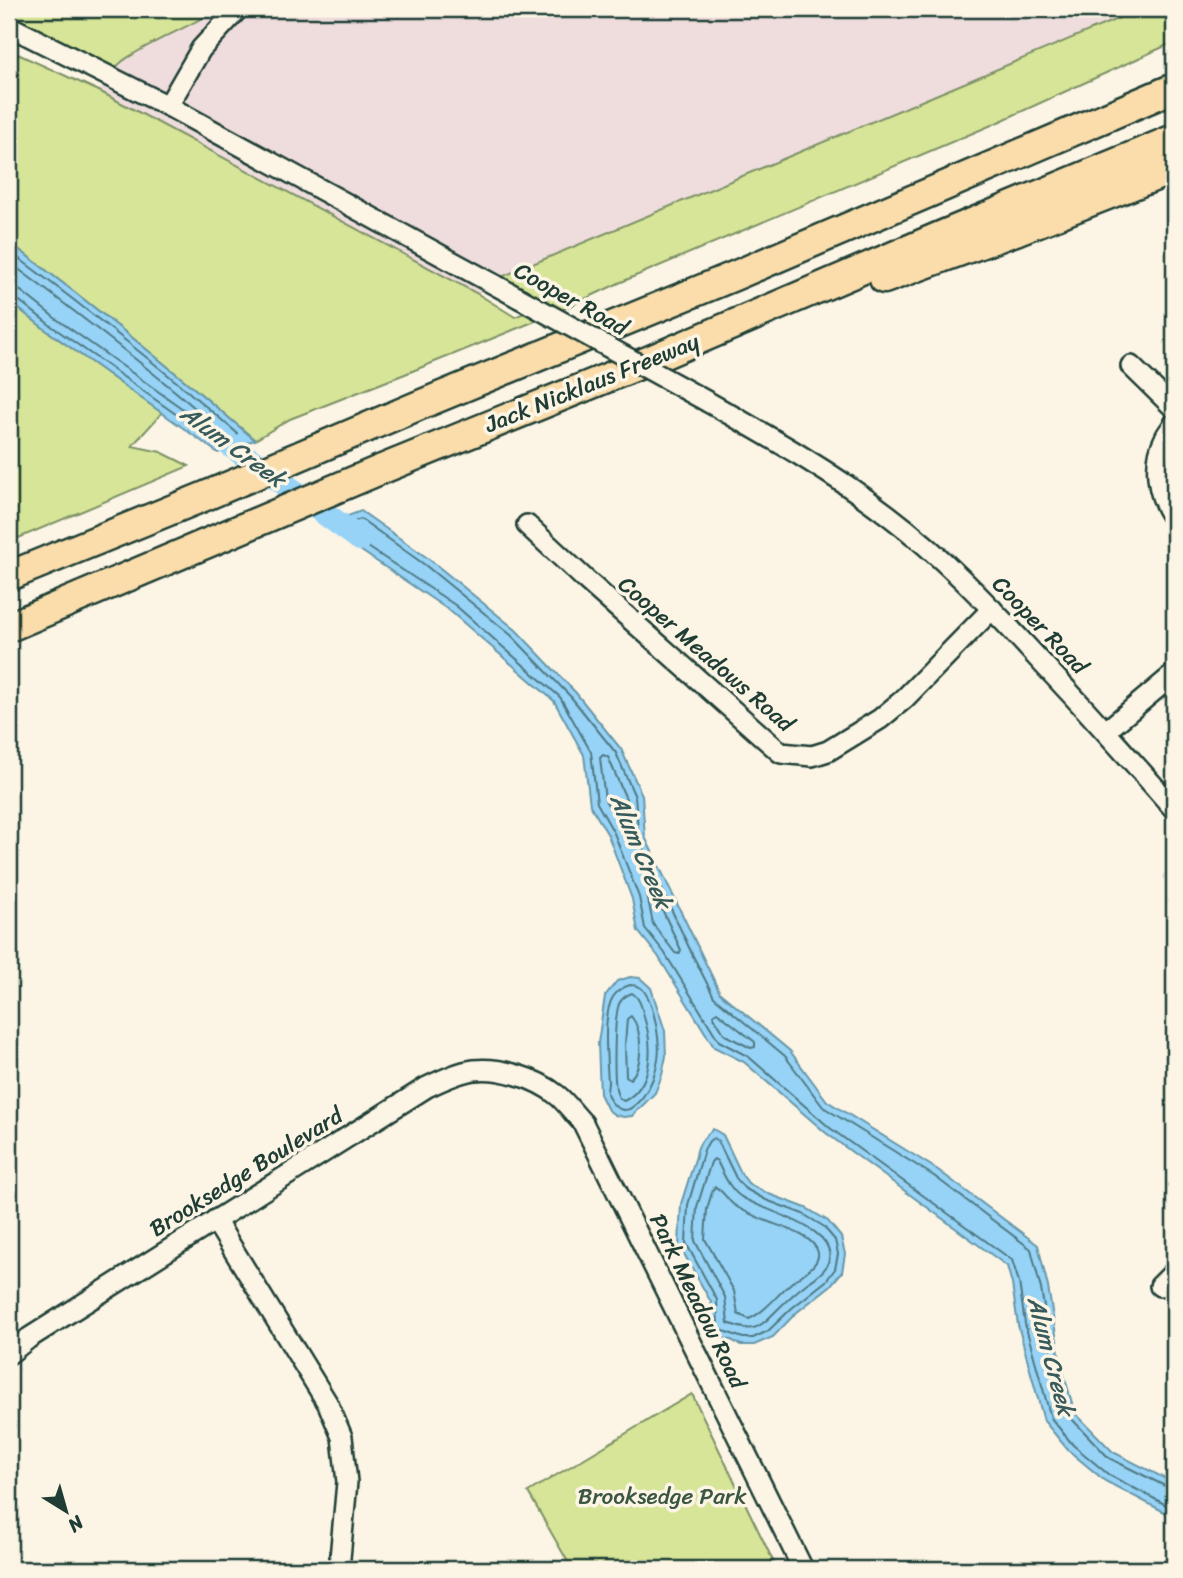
<svg xmlns="http://www.w3.org/2000/svg" width="1183" height="1578" viewBox="0 0 1183 1578" font-family="Sriracha,sans-serif">
  <style>
    .built { fill: #efdddd }
    .green { fill: #d7e598; stroke: #7b9166; stroke-width: 2 }
    .water { fill: #97d3f7; stroke: #6797a9; stroke-width: 2 }
    .lines { fill: none; stroke-linecap: round; stroke-linejoin: round }
    .shore { stroke: #4f7982; stroke-width: 2 }
    .river { stroke: #97d3f7; stroke-width: 24 }
    .minor-casing { stroke: #1f3d34; stroke-width: 24 }
    .highway-casing { stroke: #1f3d34; stroke-width: 33 }
    .minor { stroke: #fcf5e5; stroke-width: 19 }
    .highway { stroke: #fbddab; stroke-width: 28 }
    .minor-bridge-casing { stroke: #1f3d34; stroke-width: 24; stroke-linecap: butt }
    .minor-bridge { stroke: #fcf5e5; stroke-width: 19 }
    .labels { text-anchor: middle; dominant-baseline: central; stroke-width: 7; stroke-linejoin: round; paint-order: stroke }
    .street-label { font-size: 23px; fill: #1f3d34; stroke: #fcf5e5 }
    .park-label { font-size: 23px; fill: #3b5643; stroke: #fcf5e5 }
    .water-label { font-size: 24px; font-style: italic; fill: #375b5b; stroke: #fcf5e5 }
  </style>
  <rect width="100%" height="100%" fill="#fcf5e5"/>
  <filter id="ink" filterUnits="userSpaceOnUse"><feTurbulence type="fractalNoise" baseFrequency=".0143" numOctaves="2"/><feDisplacementMap in="SourceGraphic" scale="14" xChannelSelector="R" yChannelSelector="G"/><feConvolveMatrix kernelMatrix="1 2 1 2 8 2 1 2 1" color-interpolation-filters="sRGB"/></filter>
  <g filter="url(#ink)">
    <polygon class="built" points="217,9 1141,9 499,278 478,294 99,91 120,62 155,41 203,18"/>
    <g class="green">
      <path d="M 9,9 L 217,9 C 192,26 163,36 137,52 C 129,57 121,60 115,69 L 9,17 Z"/>
      <path d="M 1141,9 L 1174,9 L 1174,42 L 994,124 L 619,283 L 555,313 L 405,374 L 290,419 L 255,440 C 175,371 93,305 9,242 L 9,50 L 99,91 L 478,294 L 515,317 L 543,305 L 499,278 Z"/>
      <polygon points="9,301 46,330 162,413 132,446 161,452 189,466 9,542"/>
      <polygon points="692,1394 777,1569 572,1569 528,1492"/>
    </g>
    <g class="water">
      <path d="M 9,242 C 93,305 175,371 255,440 L 218,453 L 46,330 L 9,301 Z"/>
      <polygon points="361,511 429,559 516,630 576,693 621,749 642,795 645,837 720,993 790,1051 827,1101 938,1170 1038,1245 1048,1287 1061,1365 1075,1413 1113,1452 1174,1483 1174,1517 1105,1481 1068,1450 1044,1421 1018,1325 1012,1284 1007,1266 826,1133 744,1062 714,1047 658,956 638,931 632,899 608,835 590,805 584,755 554,701 450,611 323,525"/>
      <polygon points="630,977 640,978 651,988 665,1031 666,1056 662,1075 655,1093 632,1116 624,1117 615,1115 608,1110 600,1094 598,1043 605,996 617,981"/>
      <path d="M 713,1129 L 723,1135 L 742,1175 L 749,1184 L 769,1194 L 806,1208 L 828,1221 L 841,1237 L 845,1254 L 842,1272 L 830,1286 L 796,1313 L 773,1337 L 754,1345 L 741,1345 L 731,1340 L 709,1335 L 712,1317 L 711,1302 L 679,1245 L 681,1204 L 696,1156 C 697,1144 704,1137 713,1129 Z"/>
    </g>
    <g class="lines">
      <g class="shore">
        <path d="M 9,251 C 87,309 163,369 237,433 L 237,437 L 218,444 L 50,325 L 16,298 L 9,296"/>
        <path d="M 9,262 C 72,309 135,357 195,408 L 195,413 L 190,414 L 55,318 L 21,291 L 9,287"/>
        <polygon points="603,755 608,757 626,799 629,827 626,831 622,829 605,800 600,758"/>
        <polygon points="649,890 654,892 681,950 679,954 675,953 653,924 647,894"/>
        <path d="M 630,985 C 636,985 640,986 644,991 C 654,1004 661,1043 658,1059 C 656,1074 651,1086 642,1098 C 637,1103 632,1110 625,1110 C 616,1110 609,1101 607,1093 C 607,1089 608,1085 608,1082 C 607,1062 602,1014 613,997 C 618,990 623,987 630,985 Z"/>
        <path d="M 632,993 C 640,998 642,1008 644,1017 C 653,1045 654,1085 624,1101 C 619,1098 619,1099 617,1093 C 613,1080 614,1017 619,1004 C 622,998 626,995 632,993 Z"/>
        <polygon points="717,1012 755,1042 755,1047 751,1048 725,1035 714,1017 714,1014"/>
        <path d="M 631,1016 C 643,1031 644,1065 630,1079 L 626,1076 L 625,1044 L 627,1019 Z"/>
        <polygon points="714,1138 718,1141 736,1178 744,1188 766,1200 803,1214 823,1226 835,1240 838,1254 835,1269 826,1281 792,1308 768,1331 753,1338 743,1338 718,1329 717,1300 686,1243 688,1205 704,1150 709,1141"/>
        <path d="M 714,1159 L 717,1161 C 723,1173 729,1188 740,1196 C 760,1211 848,1228 826,1267 C 821,1275 813,1279 806,1284 C 794,1293 784,1303 774,1313 C 757,1331 750,1332 728,1323 L 725,1297 L 695,1241 L 697,1207 L 711,1162 Z"/>
        <path d="M 715,1187 C 723,1190 727,1200 734,1205 C 744,1212 757,1217 769,1222 C 782,1227 815,1236 818,1253 C 820,1266 799,1276 790,1284 C 777,1295 765,1312 749,1319 L 738,1314 L 734,1291 L 705,1239 L 707,1209 L 713,1189 Z"/>
        <polyline points="1174,1488 1169,1488 1109,1458 1069,1416 1054,1366 1041,1289 1031,1249 934,1176 823,1107 785,1056 714,997 693,956 639,840 635,797 616,753 571,697 511,635 425,565 361,519 343,525 342,528 344,531 455,605 560,697 591,752 597,803 614,833 639,897 645,928 664,952 719,1041 749,1057 830,1128 1012,1260 1019,1282 1025,1324 1051,1418 1073,1445 1109,1475 1174,1509"/>
      </g>
      <polyline class="river" points="208,429 360,539"/>
      <g class="minor-casing">
        <g id="minor">
          <polyline points="9,26 168,106 519,298"/>
          <polyline points="168,106 201,49 238,9"/>
          <polyline points="1131,366 1174,408"/>
          <path d="M 708,402 C 770,437 832,472 888,515 C 941,555 987,603 1031,651 C 1080,703 1128,756 1174,809"/>
          <path d="M 1174,424 C 1171,429 1167,433 1165,438 C 1152,463 1157,497 1174,519"/>
          <polyline points="527,525 586,580 781,753 812,756 828,751 880,719 904,699 992,609"/>
          <polyline points="1106,731 1174,674"/>
          <polyline points="215,1220 328,1404 342,1437 347,1482 339,1569"/>
          <polyline points="1160,1286 1174,1272"/>
          <path d="M 9,1354 L 29,1338 L 427,1087 C 442,1080 458,1072 474,1070 C 500,1067 536,1078 557,1095 C 566,1102 574,1114 583,1123 L 803,1569"/>
        </g>
      </g>
      <g class="highway-casing">
        <g id="highway">
          <polyline points="884,279 1018,230 1174,169"/>
          <polyline points="9,576 203,497 415,407 734,276 1174,88"/>
          <polyline points="9,627 375,472 641,364 938,237 1174,139"/>
        </g>
      </g>
      <use href="#minor" class="minor"/>
      <use href="#highway" class="highway"/>
      <g class="minor-bridge-casing">
        <polyline id="minor-bridge" points="519,298 708,402"/>
      </g>
      <use href="#minor-bridge" class="minor-bridge"/>
    </g>
  </g>
  <g class="labels">
    <g class="street-label">
      <text transform="translate(571 299) rotate(29)">Cooper Road</text>
      <text transform="translate(592 383) rotate(-22)">Jack Nicklaus Freeway</text>
      <text transform="translate(1040 625) rotate(46)">Cooper Road</text>
      <text transform="translate(706 654) rotate(41)">Cooper Meadows Road</text>
      <text transform="translate(246 1172) rotate(-32)">Brooksedge Boulevard</text>
      <text transform="translate(698 1301) rotate(64)">Park Meadow Road</text>
    </g>
    <g class="park-label">
      <text x="662" y="1496">Brooksedge Park</text>
    </g>
    <g class="water-label">
      <text transform="translate(233 446) rotate(36)">Alum Creek</text>
      <text transform="translate(641 851) rotate(67)">Alum Creek</text>
      <text transform="translate(1051 1356) rotate(75)">Alum Creek</text>
    </g>
  </g>
  <rect width="1183" height="1578" fill="none" stroke="#fcf5e5" stroke-width="35"/>
  <rect x="18" y="18" width="1148" height="1543" fill="none" stroke="#1f3d34" stroke-width="2.5" filter="url(#ink)"/>
  <g transform="translate(66 1511) rotate(143)" stroke="#fcf5e5" stroke-width="5" paint-order="stroke">
  <path d="M0-5L12 26L0 18L-12 26Z" fill="#1f3d34"/>
  <text y="-10" font-size="19" font-weight="bold" text-anchor="middle" fill="#1f3d34">N</text>
  </g>
</svg>
